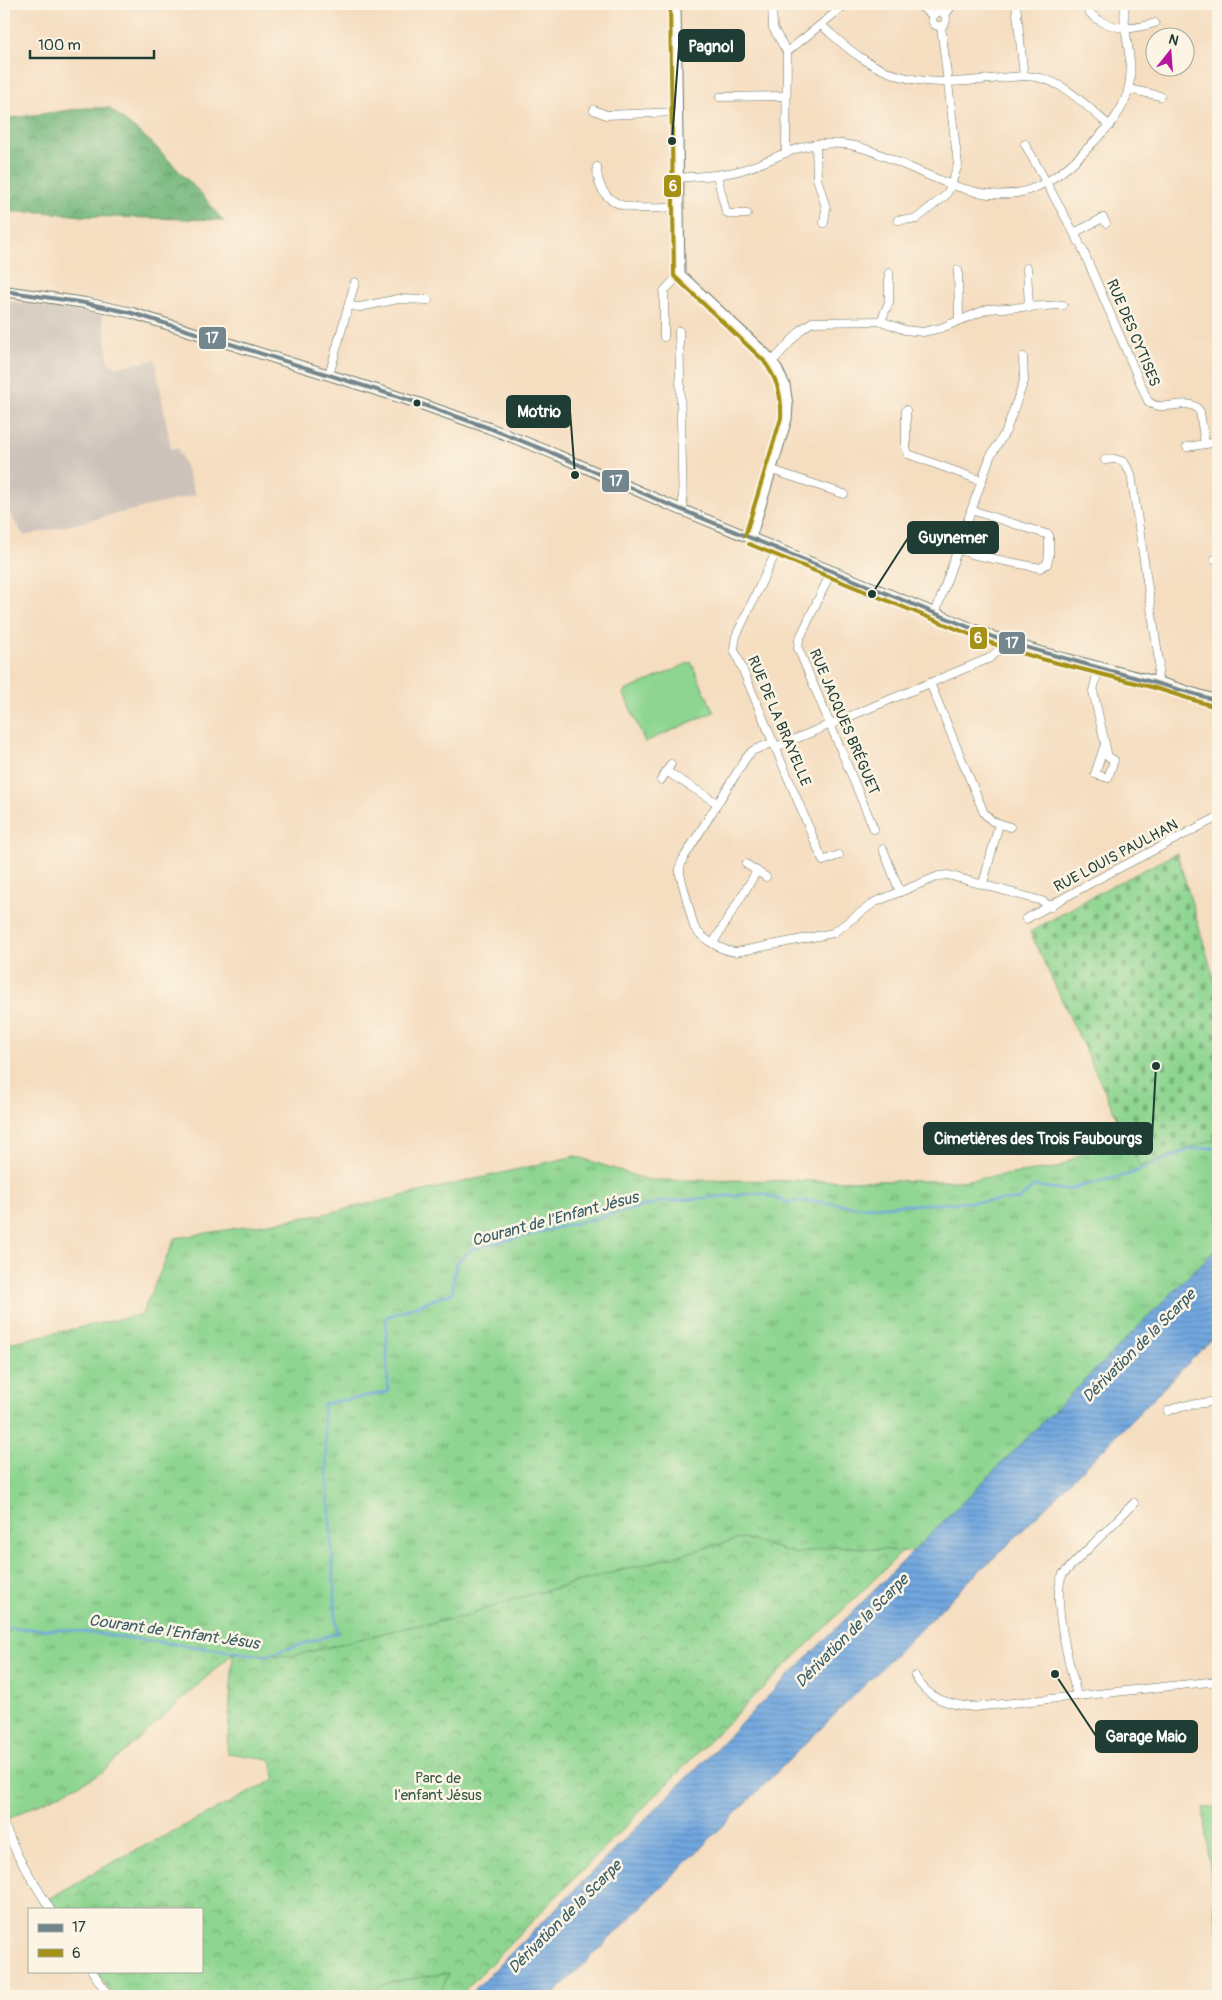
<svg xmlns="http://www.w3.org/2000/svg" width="1222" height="2000" viewBox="0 0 1222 2000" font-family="Pangolin,sans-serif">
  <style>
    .industrial { fill: #cdc2b9 }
    .grass { fill: url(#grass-tufts); stroke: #568962 }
    .forest { fill: url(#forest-crowns); stroke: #487a57 }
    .cemetery { fill: url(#cemetery-stones); stroke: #568962 }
    .park { fill: url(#park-crowns); stroke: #568962 }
    .pitch { fill: #8dd590; stroke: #568962 }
    .water { fill: url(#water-rules); stroke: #48728a }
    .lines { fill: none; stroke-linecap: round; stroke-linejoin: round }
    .stream { stroke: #71a7df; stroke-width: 2.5 }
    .minor-casing { stroke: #6a7565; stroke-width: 9 }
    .tertiary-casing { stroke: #6a7565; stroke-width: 11 }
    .secondary-casing { stroke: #6a7565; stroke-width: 12 }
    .minor { stroke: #fff; stroke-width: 8 }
    .tertiary { stroke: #fff; stroke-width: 9 }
    .secondary { stroke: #fff; stroke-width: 10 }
    .bus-1-casing { stroke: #fcf5e5; stroke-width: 8 }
    .bus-2-casing { stroke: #fcf5e5; stroke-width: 8 }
    .bus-1 { stroke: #73868d; stroke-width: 4 }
    .bus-2 { stroke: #a59117; stroke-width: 4 }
    .bus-dot { fill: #1f3d34; stroke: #fcf5e5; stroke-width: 2 }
    .labels { text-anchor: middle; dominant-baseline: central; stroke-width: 5; stroke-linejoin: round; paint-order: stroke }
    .street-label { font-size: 15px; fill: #1f3d34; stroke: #fcf5e5 }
    .park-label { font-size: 15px; fill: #355b46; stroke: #fcf5e5 }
    .water-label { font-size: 16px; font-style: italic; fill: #385d67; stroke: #fcf5e5 }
    .leader { fill: none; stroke: #1f3d34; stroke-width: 2 }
    .callout-dot { fill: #1f3d34; stroke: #fcf5e5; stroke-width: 2 }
    .callout { fill: #1f3d34; stroke: #1f3d34; stroke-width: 2 }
    .callout-label { font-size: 16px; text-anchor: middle; font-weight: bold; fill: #fff }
    .line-badge { stroke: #fcf5e5; stroke-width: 2 }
    .badge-label { font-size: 14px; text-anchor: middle; font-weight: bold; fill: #fff }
  </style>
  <defs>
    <pattern id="grass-tufts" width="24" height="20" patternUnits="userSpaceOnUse" patternTransform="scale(1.25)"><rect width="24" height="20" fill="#8dd590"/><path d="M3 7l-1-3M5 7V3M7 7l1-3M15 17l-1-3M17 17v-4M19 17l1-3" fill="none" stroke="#73ae76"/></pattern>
    <pattern id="forest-crowns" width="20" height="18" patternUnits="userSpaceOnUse" patternTransform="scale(1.25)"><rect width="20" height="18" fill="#72b67a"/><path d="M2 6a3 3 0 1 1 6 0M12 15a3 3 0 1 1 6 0" fill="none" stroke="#5d9565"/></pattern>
    <pattern id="cemetery-stones" width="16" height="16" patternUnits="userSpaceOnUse" patternTransform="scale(1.25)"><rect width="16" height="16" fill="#8dd590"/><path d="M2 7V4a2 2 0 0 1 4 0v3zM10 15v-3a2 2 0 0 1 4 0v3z" fill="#73ae76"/></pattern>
    <pattern id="park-crowns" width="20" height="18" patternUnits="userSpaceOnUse" patternTransform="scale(1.25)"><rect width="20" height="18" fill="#8dd590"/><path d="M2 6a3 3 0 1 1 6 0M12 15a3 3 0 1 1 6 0" fill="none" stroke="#73ae76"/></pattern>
    <pattern id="water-rules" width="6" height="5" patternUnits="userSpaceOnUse" patternTransform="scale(1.25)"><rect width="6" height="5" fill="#71a7df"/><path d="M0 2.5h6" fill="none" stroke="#5c89b6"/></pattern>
  </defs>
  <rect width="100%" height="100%" fill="#fcf5e5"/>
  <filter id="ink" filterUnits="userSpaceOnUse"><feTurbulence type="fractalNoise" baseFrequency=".02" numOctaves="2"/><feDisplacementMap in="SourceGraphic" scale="10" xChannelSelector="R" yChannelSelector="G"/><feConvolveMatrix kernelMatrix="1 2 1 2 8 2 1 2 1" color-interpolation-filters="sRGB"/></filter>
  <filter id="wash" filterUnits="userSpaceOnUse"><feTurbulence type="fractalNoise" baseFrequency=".0096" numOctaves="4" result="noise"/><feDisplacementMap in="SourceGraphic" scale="20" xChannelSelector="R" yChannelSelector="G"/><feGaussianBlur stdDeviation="1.12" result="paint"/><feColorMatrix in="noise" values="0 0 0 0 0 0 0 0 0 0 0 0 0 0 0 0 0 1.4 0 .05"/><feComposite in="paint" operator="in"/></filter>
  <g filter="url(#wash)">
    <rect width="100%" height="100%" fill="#f5ddc0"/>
    <polygon class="industrial" points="4,300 102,316 109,363 116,367 155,360 171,449 178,448 196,495 24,536 4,505"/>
    <g class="grass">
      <polygon points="1218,1072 1218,1315 980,1551 903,1551 835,1546 796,1554 743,1538 511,1600 464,1617 404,1628 293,1656 233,1653 100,1774 4,1821 4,1344 142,1314 175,1238 320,1215 575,1156 648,1180 960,1181 1057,1168"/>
      <polygon points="449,1973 439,1996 365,1996 390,1982"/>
    </g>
    <polygon class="forest" points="85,108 109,108 152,143 205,198 224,222 219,220 82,216 44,212 4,212 4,119"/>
    <polygon class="cemetery" points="1177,853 1218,992 1218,1141 1209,1141 1140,1167 1030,932 1102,891"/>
    <polygon class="park" points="743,1538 796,1554 835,1546 903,1551 712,1738 459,1996 439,1996 449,1973 390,1982 365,1996 113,1996 96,1971 201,1971 201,1909 52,1909 48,1899 117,1860 276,1779 270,1759 227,1753 233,1653 293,1656 404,1628 464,1617 511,1600"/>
    <g class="pitch">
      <polygon points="691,662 714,712 645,742 623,692"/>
      <polygon points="1218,1807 1218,1930 1217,1930 1203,1808"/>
    </g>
    <polygon class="water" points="1218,1247 1218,1333 998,1555 981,1569 552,1996 468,1996"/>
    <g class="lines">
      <polyline class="stream" points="4,1628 68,1630 265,1656 337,1633 323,1404 388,1392 386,1317 452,1293 456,1263 472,1249 661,1202 760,1193 787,1202 814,1201 861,1207 1018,1200 1035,1186 1066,1190 1130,1174 1188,1150 1218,1147"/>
    </g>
  </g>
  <g filter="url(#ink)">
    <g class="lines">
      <g class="minor-casing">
        <g id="minor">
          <polyline points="772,4 773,28 787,52 786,151"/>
          <polyline points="917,4 934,16"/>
          <polyline points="1016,4 1024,76"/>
          <path d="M 1085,4 C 1090,21 1116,29 1132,28 C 1140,27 1148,25 1155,23"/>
          <circle cx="939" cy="19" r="7"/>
          <polyline points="945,15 953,4"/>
          <path d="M 821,25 C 834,36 846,48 860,57 C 914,94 964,80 1024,76 C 1061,76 1083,104 1110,126"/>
          <polyline points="787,52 846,4"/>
          <polyline points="1129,89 1160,96"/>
          <polyline points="720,97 786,96"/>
          <polyline points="594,110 606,115 677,112"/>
          <polyline points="816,144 817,178 826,208 824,223"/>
          <polyline points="1025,144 1079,242"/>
          <path d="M 597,167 C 597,215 644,209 678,207"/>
          <polyline points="717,175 726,212 730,214 747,214"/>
          <path d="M 678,178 C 700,176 724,176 745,169 C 783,157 799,140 843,144 C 863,146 882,155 900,163 C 972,195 1019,218 1083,153 C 1102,133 1124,115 1129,86 C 1135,58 1121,32 1125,4"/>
          <polyline points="898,220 916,219 945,196 949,190 958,165 941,26"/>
          <polyline points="1074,233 1103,218 1106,223"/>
          <path d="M 1082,248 L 1148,401 C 1162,415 1190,394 1200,412 L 1205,444"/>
          <polyline points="1027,268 1029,308"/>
          <polyline points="958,270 959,320"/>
          <polyline points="349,306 360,307 398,299 428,300"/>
          <polyline points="881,321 889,302 889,273"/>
          <polyline points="679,331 683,510"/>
          <polyline points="664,337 664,291 680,274"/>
          <polyline points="773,361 802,329 812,322 881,321 905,330 923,332 941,328 988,309 1063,305"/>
          <polyline points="329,375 355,282"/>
          <polyline points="906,410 906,447 908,454 982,481"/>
          <polyline points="1187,447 1218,442"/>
          <polyline points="1105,460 1115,459 1124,462 1131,474 1159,661 1157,682"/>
          <polyline points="772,470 844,494"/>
          <polyline points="957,549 975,555 1040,568 1047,564 1049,556 1049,535 971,510"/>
          <polyline points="777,550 736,636 734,649 823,861 839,855"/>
          <polyline points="1215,559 1218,558"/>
          <polyline points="831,572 799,640 798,648 874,829"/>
          <polyline points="935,614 990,457 1006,431 1024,381 1023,357"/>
          <polyline points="1099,666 1093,691 1108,757 1114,760 1108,778 1095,774 1105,744"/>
          <polyline points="930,683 984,813 992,821 1010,827"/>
          <path d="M 774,742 L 752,751 L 746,758 L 683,859 L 680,867 L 680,874 L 694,927 C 702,939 722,951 736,952 L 833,933 L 875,902 L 939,876 L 948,875 L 1042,901 L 1051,907"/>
          <polyline points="776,747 990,658 999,650 1004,641"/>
          <polyline points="666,771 717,803"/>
          <polyline points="661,780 671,764"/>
          <polyline points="883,849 900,892"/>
          <polyline points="746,864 766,877"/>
          <polyline points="983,884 999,824"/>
          <polyline points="1026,919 1096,880 1218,817"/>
          <polyline points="713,943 757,871"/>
          <polyline points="1168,1411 1181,1406 1218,1401"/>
          <path d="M 915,1676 C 927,1699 950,1705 974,1707 L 1218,1681"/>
          <path d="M 1077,1696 C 1071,1669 1050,1597 1063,1574 L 1134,1503"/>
          <polyline points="4,1825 18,1856 50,1909"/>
          <polyline points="92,1971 109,1996"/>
        </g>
      </g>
      <g class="tertiary-casing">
        <polyline id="tertiary" points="676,4 680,274 768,356 777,368 785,385 788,405 787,419 751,538"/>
      </g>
      <g class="secondary-casing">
        <polyline id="secondary" points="4,291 85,303 132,313 418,403 489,428 557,455 665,503 993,637 1040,652 1157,682 1218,701"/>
      </g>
      <use href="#minor" class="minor"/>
      <use href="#tertiary" class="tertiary"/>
      <use href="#secondary" class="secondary"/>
      <g class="bus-1-casing">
        <path id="bus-1" d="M 4,291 L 85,303 L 132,313 L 418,403 L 489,428 L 557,455 L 665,503 L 993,637 C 1067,661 1143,678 1218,701"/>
      </g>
      <g class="bus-2-casing">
        <g id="bus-2">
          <path d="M 670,4 L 674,276 L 763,360 C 777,378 782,395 781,418 L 745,536"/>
          <polyline points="749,544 991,643 1038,658 1155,688 1216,707"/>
        </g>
      </g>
      <use href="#bus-1" class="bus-1"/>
      <use href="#bus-2" class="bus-2"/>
    </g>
  </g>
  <circle class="bus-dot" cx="417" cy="403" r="4.5"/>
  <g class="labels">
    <g class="street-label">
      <text transform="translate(1133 333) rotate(67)">RUE DES CYTISES</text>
      <text transform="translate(779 721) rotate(67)">RUE DE LA BRAYELLE</text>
      <text transform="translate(844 722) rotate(67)">RUE JACQUES BRÉGUET</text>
      <text transform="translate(1116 856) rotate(-28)">RUE LOUIS PAULHAN</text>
    </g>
    <g class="park-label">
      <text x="438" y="1778">Parc de<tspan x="438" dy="17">l'enfant Jésus</tspan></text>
    </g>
    <g class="water-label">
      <text transform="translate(555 1219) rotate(-15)">Courant de l'Enfant Jésus</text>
      <text transform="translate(1139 1346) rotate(-45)">Dérivation de la Scarpe</text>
      <text transform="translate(852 1631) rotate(-45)">Dérivation de la Scarpe</text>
      <text transform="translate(174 1632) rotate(8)">Courant de l'Enfant Jésus</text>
      <text transform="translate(565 1917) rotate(-45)">Dérivation de la Scarpe</text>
    </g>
  </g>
  <path class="leader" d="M672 141L679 46M575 475L570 411M872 594L908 538M1156 1066L1152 1138M1055 1674L1096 1736"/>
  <g class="callout-dot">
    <circle cx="672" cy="141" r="5"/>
    <circle cx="575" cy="475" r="5"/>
    <circle cx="872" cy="594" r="5"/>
    <circle cx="1156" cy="1066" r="5"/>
    <circle cx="1055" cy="1674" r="5"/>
  </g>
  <g class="callout">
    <rect x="679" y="30" width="65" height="31" rx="5"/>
    <rect x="507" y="396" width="63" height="31" rx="5"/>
    <rect x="908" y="522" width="90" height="31" rx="5"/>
    <rect x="924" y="1123" width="228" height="31" rx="5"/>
    <rect x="1096" y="1721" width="101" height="31" rx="5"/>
  </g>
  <g class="callout-label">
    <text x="711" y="52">Pagnol</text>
    <text x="539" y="417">Motrio</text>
    <text x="953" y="543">Guynemer</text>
    <text x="1038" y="1144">Cimetières des Trois Faubourgs</text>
    <text x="1146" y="1742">Garage Maio</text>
  </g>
  <g class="line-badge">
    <rect x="663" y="174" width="19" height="24" rx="5" fill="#a59117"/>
    <rect x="198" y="326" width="29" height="24" rx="5" fill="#73868d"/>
    <rect x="601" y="469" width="29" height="24" rx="5" fill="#73868d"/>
    <rect x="969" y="626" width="19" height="24" rx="5" fill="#a59117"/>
    <rect x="998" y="631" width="28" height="24" rx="5" fill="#73868d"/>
  </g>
  <g class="badge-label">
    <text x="673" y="191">6</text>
    <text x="212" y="343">17</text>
    <text x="616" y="486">17</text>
    <text x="978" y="643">6</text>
    <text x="1012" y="648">17</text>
  </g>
  <rect width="1222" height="2000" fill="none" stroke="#fcf5e5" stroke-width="20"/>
  <rect x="28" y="1908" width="175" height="65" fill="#fcf5e5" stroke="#a4ab9e"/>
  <rect x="38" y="1924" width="25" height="8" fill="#73868d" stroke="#a4ab9e"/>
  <text x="72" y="1932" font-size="15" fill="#1f3d34">17</text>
  <rect x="38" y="1949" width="25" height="8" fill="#a59117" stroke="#a4ab9e"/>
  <text x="72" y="1958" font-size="15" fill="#1f3d34">6</text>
  <g transform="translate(1170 52) rotate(17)"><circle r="24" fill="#fcf5e5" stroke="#a4ab9e"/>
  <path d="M0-4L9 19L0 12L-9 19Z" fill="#b5179e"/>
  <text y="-8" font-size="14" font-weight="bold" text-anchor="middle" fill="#1f3d34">N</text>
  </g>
  <path d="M30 50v8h124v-8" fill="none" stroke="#1f3d34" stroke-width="2.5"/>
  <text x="38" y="50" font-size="15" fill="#1f3d34" stroke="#fcf5e5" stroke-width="4" paint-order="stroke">100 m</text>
</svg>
